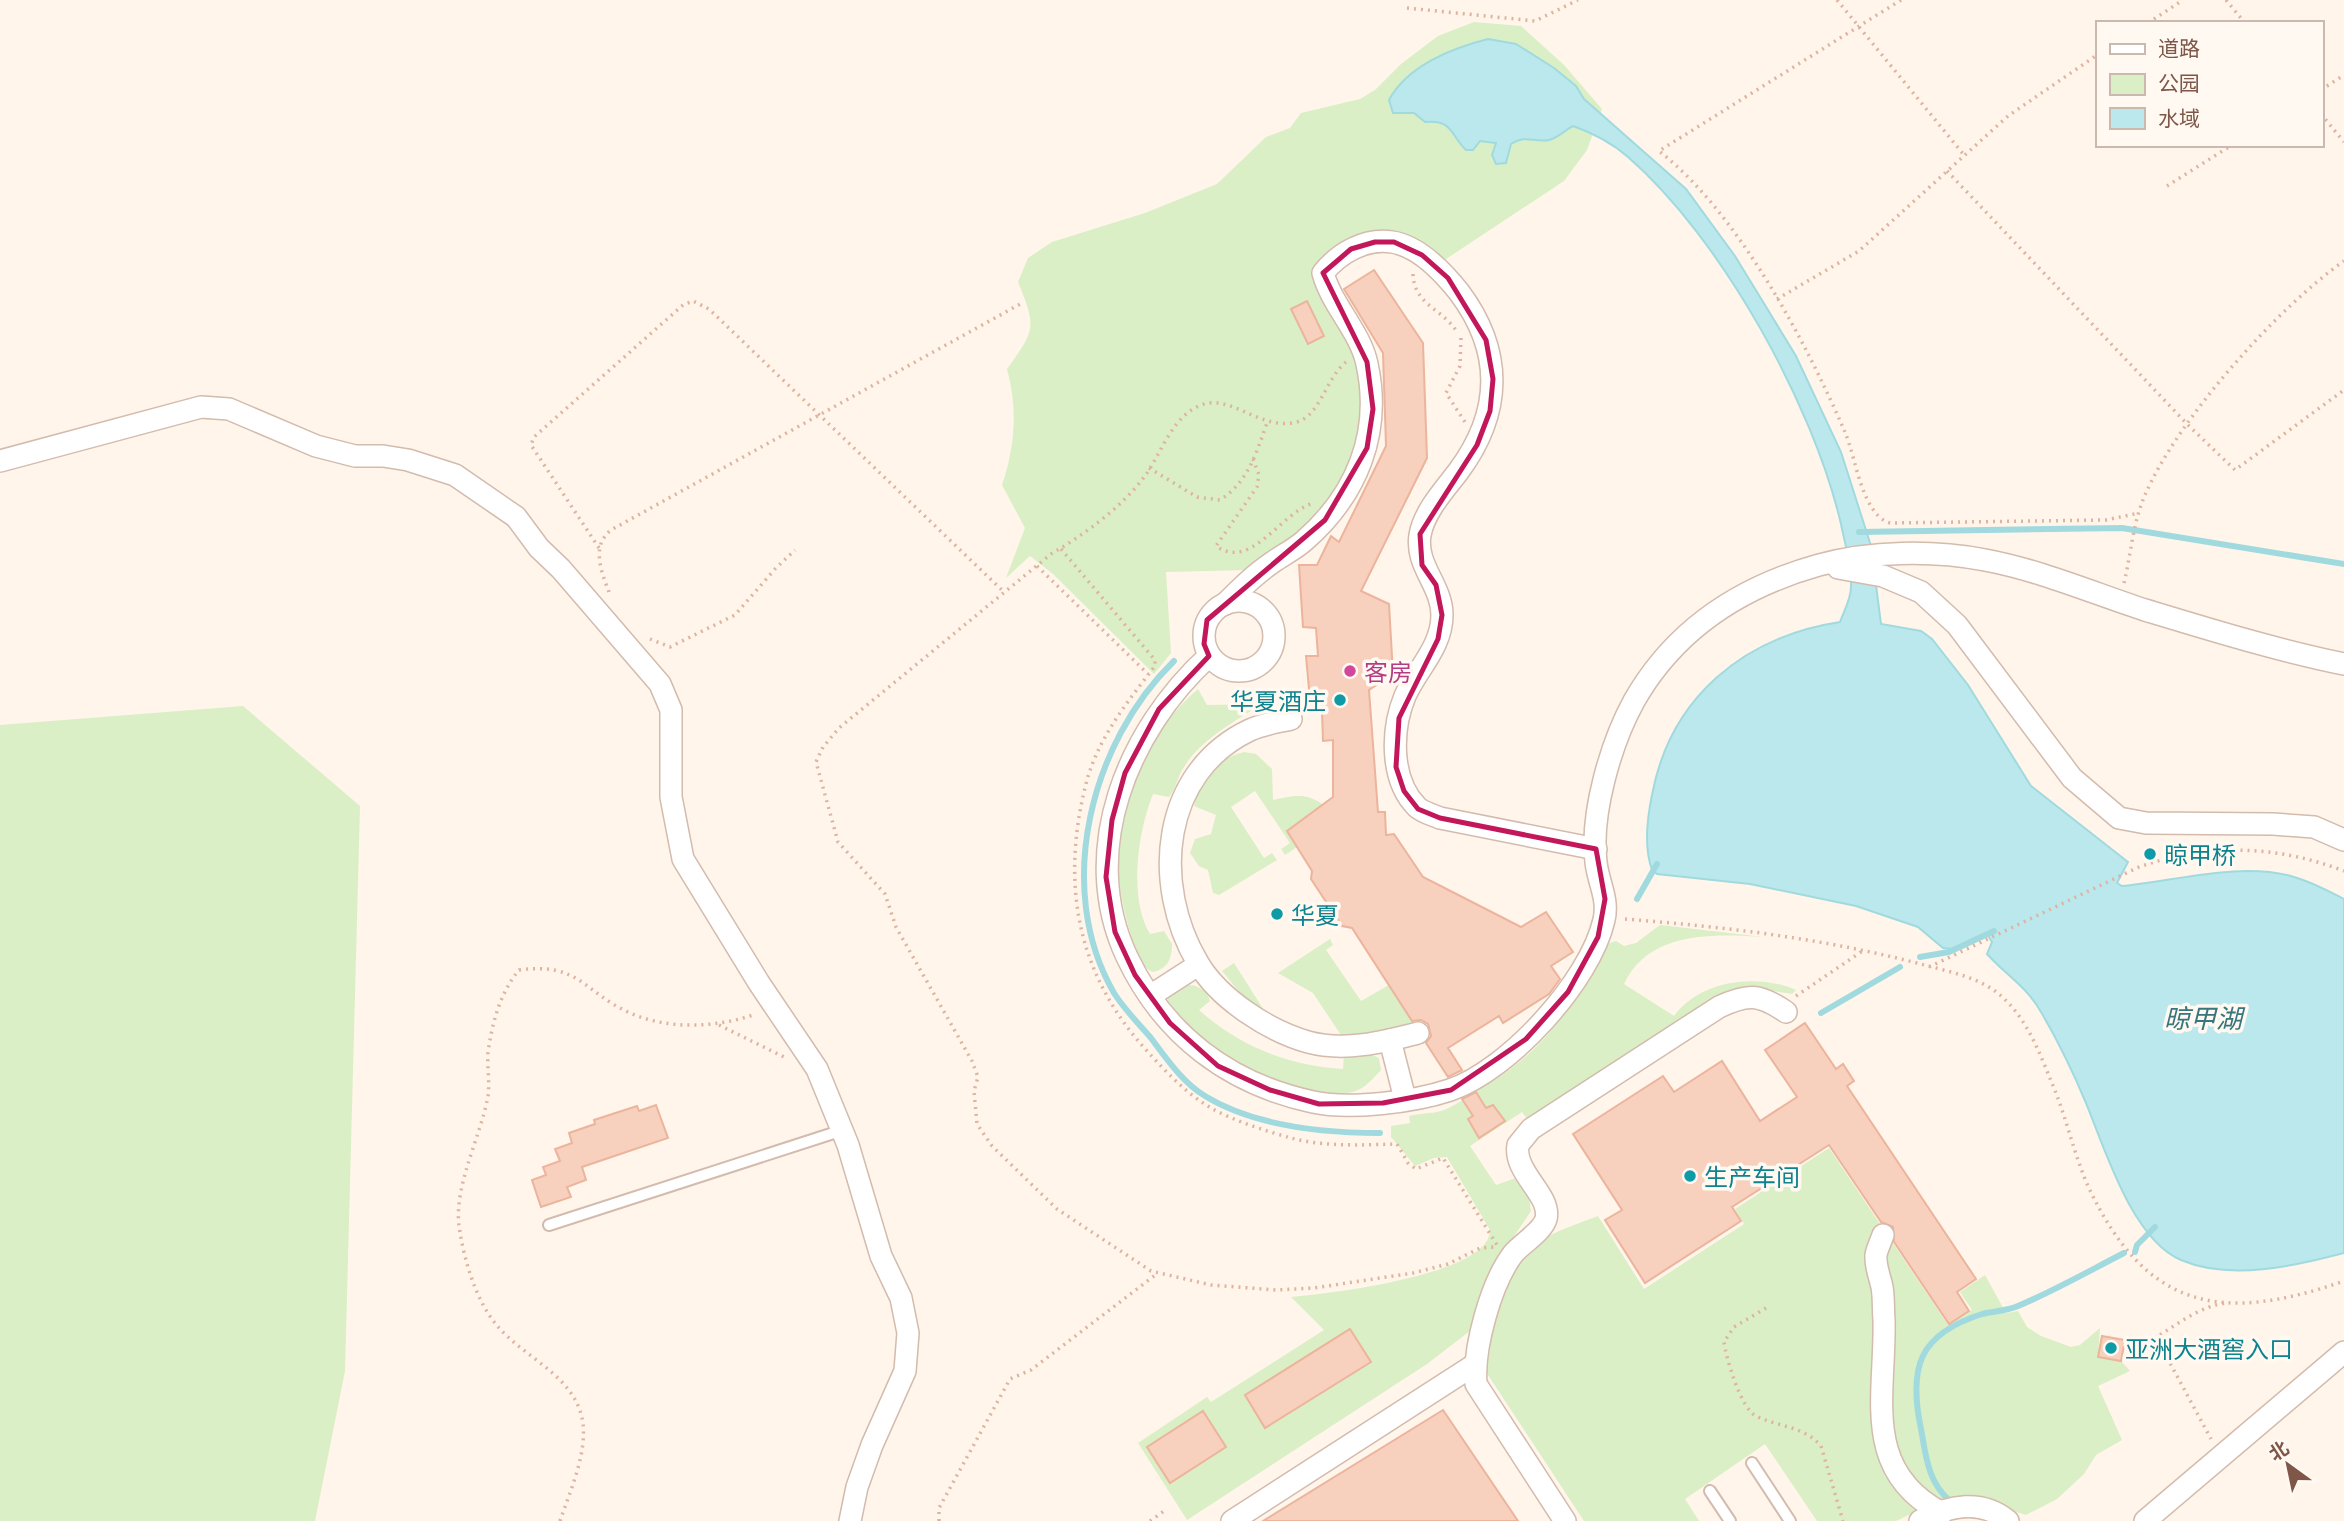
<svg xmlns="http://www.w3.org/2000/svg" width="2344" height="1521" viewBox="0 0 2344 1521" font-family="Barlow,'Noto Sans SC',sans-serif">
  <style>
    .green { fill: #daefc5 }
    .water { fill: #bbe8ec; stroke: #a0dadf; stroke-width: 2 }
    .lines { fill: none; stroke-linecap: round; stroke-linejoin: round }
    .stream { stroke: #a0dadf; stroke-width: 6 }
    .building { fill: #f7d0be; stroke: #ecb49c; stroke-width: 2 }
    .lane-casing { stroke: #d3bbad; stroke-width: 14 }
    .street-casing { stroke: #d3bbad; stroke-width: 24 }
    .path { stroke: #deb3a0; stroke-width: 3.5; stroke-dasharray: 2 5; stroke-linecap: butt }
    .lane { stroke: #fff; stroke-width: 10 }
    .street { stroke: #fff; stroke-width: 21 }
    .marked { fill: none; stroke: #c2185b; stroke-width: 5; stroke-linejoin: round }
    .hotel-dot { fill: #d1479c; stroke: #fff9f2; stroke-width: 2.5 }
    .culture-dot { fill: #0f9aa8; stroke: #fff9f2; stroke-width: 2.5 }
    .labels { text-anchor: middle; dominant-baseline: central; stroke-width: 7; stroke-linejoin: round; paint-order: stroke }
    .hotel-label { font-size: 24px; fill: #b23c85; stroke: #fff9f2; text-anchor: start }
    .culture-label { font-size: 24px; fill: #0d838f; stroke: #fff9f2; text-anchor: start }
    .water-label { font-size: 26px; font-style: italic; fill: #37767c; stroke: #fff9f2 }
  </style>
  <rect width="100%" height="100%" fill="#fff5ea"/>
  <g class="green">
    <path d="M 1474,22 L 1521,26 L 1564,65 L 1602,109 L 1587,150 L 1564,181 L 1446,259 L 1440,260 C 1389,233 1365,216 1319,262 L 1355,345 L 1361,382 L 1360,437 L 1339,483 L 1324,509 L 1293,540 L 1247,570 L 1166,572 L 1171,653 L 1154,674 L 1053,574 L 1030,556 L 1006,578 L 1025,528 L 1002,485 C 1015,447 1018,408 1007,369 C 1035,330 1037,328 1018,282 L 1028,258 L 1052,242 L 1145,213 L 1217,184 L 1266,137 L 1290,128 L 1301,113 L 1360,99 L 1375,90 L 1401,64 L 1438,36 Z"/>
    <path d="M 1198,689 L 1207,705 L 1257,704 L 1254,709 C 1230,724 1199,742 1184,767 C 1177,777 1177,787 1169,797 L 1153,794 C 1138,831 1128,898 1150,934 L 1164,931 L 1172,944 C 1172,958 1168,969 1153,972 C 1140,968 1132,944 1130,932 C 1124,910 1118,887 1119,864 C 1121,799 1148,731 1198,689 Z"/>
    <polygon points="243,706 360,806 345,1371 315,1521 0,1521 0,725"/>
    <path d="M 1244,752 L 1256,754 L 1272,769 L 1273,800 C 1292,796 1307,792 1323,805 L 1287,831 L 1297,847 L 1285,855 L 1281,849 L 1290,843 L 1255,791 L 1231,807 L 1264,858 L 1272,853 L 1277,860 L 1219,895 L 1213,893 L 1208,870 L 1199,866 L 1190,853 L 1195,839 L 1211,834 L 1216,815 L 1194,806 C 1201,779 1217,758 1244,752 Z"/>
    <path d="M 1660,925 L 1764,937 C 1713,934 1649,931 1624,984 L 1674,1016 C 1700,980 1757,973 1796,990 L 1792,994 L 1754,988 L 1530,1123 L 1522,1112 L 1470,1146 L 1496,1185 L 1516,1178 L 1529,1198 L 1531,1211 L 1496,1263 L 1475,1327 L 1427,1364 L 1187,1520 L 1138,1443 L 1207,1397 L 1211,1402 L 1324,1330 L 1291,1297 C 1326,1294 1491,1275 1490,1230 L 1447,1157 L 1434,1158 L 1415,1166 L 1391,1137 L 1391,1126 L 1410,1123 L 1409,1116 C 1419,1113 1430,1114 1441,1111 C 1454,1107 1466,1097 1478,1090 C 1546,1051 1570,1010 1606,944 L 1616,941 L 1624,946 L 1636,943 Z"/>
    <polygon points="1330,939 1333,945 1326,950 1361,1001 1389,985 1413,1022 1375,1034 1341,1035 1313,993 1278,973"/>
    <polygon points="1234,963 1265,1012 1241,994 1222,971"/>
    <path d="M 1186,985 C 1197,984 1207,990 1210,1001 L 1199,1010 C 1239,1046 1289,1066 1343,1069 L 1344,1054 L 1364,1051 L 1379,1058 L 1381,1070 C 1371,1081 1362,1092 1346,1093 C 1294,1098 1230,1062 1193,1030 C 1182,1021 1169,1012 1167,997 Z"/>
    <path d="M 1829,1148 L 1948,1325 L 1972,1310 L 1960,1292 L 1985,1275 L 2006,1313 L 2018,1311 L 2027,1327 L 2041,1336 L 2071,1347 L 2080,1345 L 2100,1328 L 2098,1357 L 2121,1361 L 2130,1371 L 2098,1386 L 2122,1440 L 2096,1455 L 2084,1474 L 2057,1499 L 2026,1515 L 2010,1510 L 1919,1510 L 1896,1521 L 1817,1521 L 1765,1444 L 1685,1499 L 1699,1521 L 1584,1521 L 1486,1372 C 1492,1337 1496,1286 1520,1257 C 1539,1236 1572,1226 1598,1216 L 1644,1289 L 1744,1224 L 1735,1209 Z"/>
  </g>
  <path class="water" d="M 1488,39 L 1516,44 L 1554,68 L 1576,86 L 1584,99 L 1686,189 L 1735,256 L 1796,356 L 1841,452 L 1871,546 L 1881,624 L 1921,631 L 1932,639 L 1968,685 L 2031,786 L 2128,862 L 2117,883 L 2122,886 C 2174,881 2244,861 2294,877 C 2312,882 2328,891 2344,899 L 2344,1253 C 2295,1266 2230,1281 2181,1260 C 2132,1239 2105,1149 2086,1103 C 2073,1072 2058,1041 2041,1012 C 2027,987 2005,974 1987,954 L 1992,942 L 1986,933 L 1953,949 L 1943,948 L 1918,927 L 1856,906 L 1750,884 L 1657,874 L 1652,870 C 1644,848 1647,819 1652,795 C 1670,698 1743,637 1840,622 C 1844,611 1851,599 1851,587 C 1852,567 1845,544 1841,524 C 1813,404 1721,238 1628,157 C 1612,143 1593,133 1573,126 C 1565,130 1558,138 1549,140 C 1534,143 1526,134 1511,144 L 1506,163 L 1496,164 L 1492,155 L 1496,143 L 1480,141 L 1473,150 L 1466,150 C 1450,135 1453,119 1425,122 L 1414,113 L 1393,113 L 1389,100 C 1407,66 1452,48 1488,39 Z"/>
  <g class="lines">
    <g class="stream">
      <polyline points="1859,532 2122,528 2344,564"/>
      <path d="M 1174,661 C 1091,742 1053,888 1114,993 C 1124,1009 1139,1024 1151,1038 C 1166,1058 1183,1083 1205,1096 C 1254,1126 1324,1133 1380,1133"/>
      <polyline points="1637,899 1657,864"/>
      <polyline points="1920,957 1949,952 1994,931"/>
      <polyline points="1821,1013 1900,967"/>
      <polyline points="2135,1252 2137,1245 2155,1227"/>
      <path d="M 1950,1501 C 1928,1482 1926,1457 1921,1429 C 1908,1367 1919,1334 1982,1314 C 1994,1311 2007,1311 2018,1306 C 2054,1291 2089,1271 2124,1253"/>
    </g>
  </g>
  <g class="building">
    <polygon points="1374,270 1423,343 1427,458 1361,591 1389,604 1393,674 1369,690 1378,812 1385,812 1386,835 1394,834 1423,877 1521,927 1546,912 1573,952 1551,966 1560,979 1549,994 1503,1023 1499,1016 1448,1048 1462,1070 1448,1077 1426,1043 1431,1036 1428,1024 1421,1020 1412,1021 1352,928 1342,926 1311,879 1312,871 1287,831 1333,797 1333,740 1323,741 1322,712 1311,711 1306,656 1318,656 1316,628 1303,627 1299,565 1317,565 1331,536 1339,542 1386,446 1383,353 1344,289"/>
    <polygon points="1307,301 1324,336 1308,344 1291,309"/>
    <polygon points="1805,1023 1836,1069 1843,1064 1854,1081 1847,1086 1976,1279 1957,1292 1969,1311 1949,1324 1894,1242 1893,1227 1881,1222 1829,1145 1732,1207 1741,1221 1645,1283 1605,1220 1622,1210 1573,1134 1663,1076 1674,1092 1722,1061 1760,1121 1797,1097 1765,1050"/>
    <polygon points="1476,1092 1486,1108 1493,1105 1505,1121 1479,1138 1468,1119 1473,1116 1462,1099"/>
    <polygon points="656,1105 668,1138 582,1167 586,1180 567,1187 571,1197 541,1207 532,1180 546,1175 543,1167 560,1161 555,1149 572,1143 569,1133 595,1124 594,1120 637,1106 639,1111"/>
    <polygon points="1350,1329 1371,1362 1265,1428 1245,1395"/>
    <polygon points="2102,1336 2125,1340 2121,1361 2098,1357"/>
    <polygon points="1443,1410 1518,1521 1263,1521"/>
    <polygon points="1203,1411 1226,1447 1170,1483 1147,1447"/>
  </g>
  <g class="lines">
    <g class="lane-casing">
      <g id="lane">
        <polyline points="549,1225 843,1130"/>
        <polyline points="1752,1463 1790,1521"/>
        <polyline points="1710,1491 1730,1521"/>
      </g>
    </g>
    <g class="street-casing">
      <g id="street">
        <polyline points="0,461 201,407 229,409 316,446 355,456 383,456 408,460 455,475 516,517 539,548 561,569 660,684 671,710 671,797 683,859 759,983 817,1069 848,1145 881,1256 901,1298 908,1333 905,1371 872,1445 857,1487 850,1521"/>
        <polyline points="1838,568 1883,576 1921,592 1957,625 2072,778 2119,818 2146,823 2273,824 2314,827 2344,840"/>
        <circle cx="1239" cy="636" r="35"/>
        <path d="M 1225,604 C 1240,589 1255,574 1273,562 C 1283,555 1295,549 1304,541 C 1357,495 1382,433 1367,364 C 1360,331 1332,306 1323,273 C 1339,253 1365,238 1392,242 C 1419,246 1443,272 1459,292 C 1504,352 1502,413 1458,472 C 1444,490 1424,512 1420,535 C 1415,566 1442,585 1442,615 C 1442,647 1417,669 1405,696 C 1391,730 1390,780 1417,807 C 1422,812 1433,815 1440,818 L 1596,849"/>
        <path d="M 1209,656 C 1128,730 1077,851 1127,957 C 1164,1035 1229,1084 1313,1102 C 1350,1110 1414,1102 1450,1090 C 1509,1070 1590,981 1604,920 C 1609,899 1598,882 1596,862 C 1590,814 1611,743 1634,701 C 1675,629 1740,587 1819,565 C 1871,551 1932,550 1985,560 C 2039,570 2093,593 2145,610 C 2211,630 2276,650 2344,664"/>
        <path d="M 1291,719 C 1278,722 1263,724 1250,730 C 1161,772 1151,884 1198,963 C 1219,999 1269,1031 1308,1042 C 1345,1052 1383,1042 1418,1033"/>
        <polyline points="1150,996 1198,965"/>
        <polyline points="1390,1040 1405,1099"/>
        <path d="M 1883,1235 C 1881,1241 1877,1249 1876,1255 C 1875,1266 1880,1277 1882,1287 C 1884,1298 1883,1309 1884,1320 C 1886,1394 1860,1470 1942,1513"/>
        <polyline points="1232,1521 1474,1365"/>
        <path d="M 1565,1521 L 1476,1384 C 1473,1348 1491,1283 1513,1254 C 1521,1244 1542,1232 1546,1219 C 1552,1195 1513,1173 1518,1145 L 1531,1129 L 1719,1007 C 1748,993 1760,994 1786,1012"/>
        <path d="M 1920,1521 C 1949,1505 1982,1499 2008,1521"/>
        <polyline points="2145,1521 2344,1352"/>
      </g>
    </g>
    <g class="path">
      <polyline points="1837,0 1964,155"/>
      <path d="M 1901,0 L 1659,151 C 1738,213 1805,340 1845,432 C 1856,458 1862,515 1890,523 L 2106,520 L 2139,513"/>
      <polyline points="2226,0 2245,23"/>
      <polyline points="1407,8 1535,21 1578,0"/>
      <polyline points="2148,23 2183,0"/>
      <polyline points="2321,90 2344,75"/>
      <polyline points="2321,114 2344,142"/>
      <polyline points="1947,171 2188,425 2235,470 2344,390"/>
      <polyline points="2167,186 2232,145"/>
      <path d="M 1413,274 C 1414,305 1443,309 1457,332"/>
      <polyline points="1777,299 1859,251 2008,116 2097,55"/>
      <polyline points="1461,338 1460,366 1446,393 1465,422"/>
      <path d="M 1346,362 C 1324,380 1320,420 1292,423 C 1257,428 1231,394 1201,405 C 1172,416 1161,454 1145,476 C 1121,508 1085,534 1051,554 L 839,728 L 823,747 L 816,762 L 838,842 L 885,894 L 896,927 L 972,1061 L 978,1077 L 974,1091 L 977,1124 L 992,1146 L 1057,1209 L 1151,1271 L 1211,1285 L 1276,1290 L 1314,1288 L 1413,1273 L 1448,1264 L 1480,1248 L 1495,1247"/>
      <path d="M 1253,459 L 1259,475 L 1257,487 L 1216,546 C 1251,571 1280,514 1311,504"/>
      <path d="M 1149,468 L 1197,497 L 1220,500 C 1248,482 1256,454 1267,423"/>
      <polyline points="599,548 531,445 534,437 683,305 693,301 709,309 1005,593"/>
      <path d="M 1061,549 L 1155,660 L 1155,666 C 1128,701 1099,737 1087,780 C 1060,882 1076,974 1148,1052 C 1167,1073 1187,1094 1211,1108 C 1234,1121 1266,1131 1291,1138 C 1324,1147 1363,1145 1397,1144 L 1408,1163 L 1416,1169 L 1443,1158 L 1497,1245"/>
      <polyline points="1037,566 1148,674"/>
      <path d="M 2124,583 C 2131,554 2133,522 2145,495 C 2178,419 2276,309 2344,261"/>
      <path d="M 609,592 C 601,571 591,546 611,530 L 1022,303"/>
      <polyline points="650,639 670,647 735,615 775,569 795,550"/>
      <path d="M 1625,919 C 1725,927 1820,938 1917,963 C 1945,971 1978,976 2000,995 C 2026,1017 2039,1051 2051,1081 C 2066,1115 2073,1152 2088,1186 C 2146,1310 2221,1324 2344,1281"/>
      <path d="M 1929,967 L 2139,867 C 2207,843 2277,845 2344,871"/>
      <polyline points="1796,996 1864,950"/>
      <polyline points="719,1025 784,1057"/>
      <path d="M 1766,1308 L 1734,1327 L 1724,1342 C 1726,1358 1741,1409 1756,1416 C 1778,1427 1804,1426 1821,1446 L 1843,1521"/>
      <polyline points="2157,1339 2211,1439"/>
      <path d="M 2129,1351 C 2164,1338 2188,1309 2225,1303"/>
      <path d="M 560,1521 C 570,1491 589,1450 582,1418 C 573,1376 526,1358 500,1329 C 476,1303 464,1260 459,1226 C 454,1185 481,1136 488,1096 C 490,1082 487,1067 488,1053 C 492,1023 500,993 519,970 C 580,962 583,992 630,1013 C 669,1030 716,1028 756,1014"/>
      <polyline points="939,1521 939,1508 1010,1379 1031,1370 1158,1273"/>
      <polyline points="1150,1521 1167,1509"/>
    </g>
    <use href="#lane" class="lane"/>
    <use href="#street" class="street"/>
  </g>
  <path class="marked" d="M 1375,242 L 1394,242 L 1422,255 L 1448,278 L 1486,340 L 1493,379 L 1490,411 L 1477,445 L 1420,534 L 1422,565 L 1436,585 L 1442,615 L 1438,639 L 1399,718 L 1396,767 L 1404,791 L 1418,809 L 1440,818 L 1596,849 L 1605,899 L 1598,937 L 1568,992 L 1526,1039 L 1451,1090 L 1383,1103 L 1319,1104 L 1270,1090 L 1218,1066 L 1170,1023 L 1135,975 L 1115,932 L 1106,877 L 1112,820 L 1125,773 L 1159,709 L 1209,656 L 1204,644 L 1207,620 L 1325,520 L 1367,448 L 1373,409 L 1367,362 L 1323,273 L 1351,249 Z"/>
  <circle class="hotel-dot" cx="1350" cy="671" r="7"/>
  <g class="culture-dot">
    <circle cx="1340" cy="700" r="7"/>
    <circle cx="2150" cy="854" r="7"/>
    <circle cx="1277" cy="914" r="7"/>
    <circle cx="1690" cy="1176" r="7"/>
    <circle cx="2111" cy="1348" r="7"/>
  </g>
  <g class="labels">
    <g class="hotel-label">
      <text x="1364" y="671">客房</text>
    </g>
    <g class="culture-label">
      <text x="1326" y="700" text-anchor="end">华夏酒庄</text>
      <text x="2164" y="854">晾甲桥</text>
      <text x="1291" y="914">华夏</text>
      <text x="1704" y="1176">生产车间</text>
      <text x="2125" y="1348">亚洲大酒窖入口</text>
    </g>
    <g class="water-label">
      <text x="2203" y="1017">晾甲湖</text>
    </g>
  </g>
  <rect x="2096" y="21" width="228" height="126" fill="#fff9f2" stroke="#cbb8ae" stroke-width="2"/>
  <rect x="2110" y="44" width="35" height="10" fill="#ffffff" stroke="#cbb8ae" stroke-width="2"/>
  <text x="2158" y="56" font-size="21" fill="#7e5749">道路</text>
  <rect x="2110" y="74" width="35" height="21" fill="#daefc5" stroke="#cbb8ae" stroke-width="2"/>
  <text x="2158" y="91" font-size="21" fill="#7e5749">公园</text>
  <rect x="2110" y="108" width="35" height="21" fill="#bbe8ec" stroke="#cbb8ae" stroke-width="2"/>
  <text x="2158" y="126" font-size="21" fill="#7e5749">水域</text>
  <g transform="translate(2288 1465) rotate(327)" stroke="#fff9f2" stroke-width="5" paint-order="stroke">
  <path d="M0-5L12 26L0 18L-12 26Z" fill="#7e5749"/>
  <text y="-10" font-size="19" font-weight="bold" text-anchor="middle" fill="#7e5749">北</text>
  </g>
</svg>
